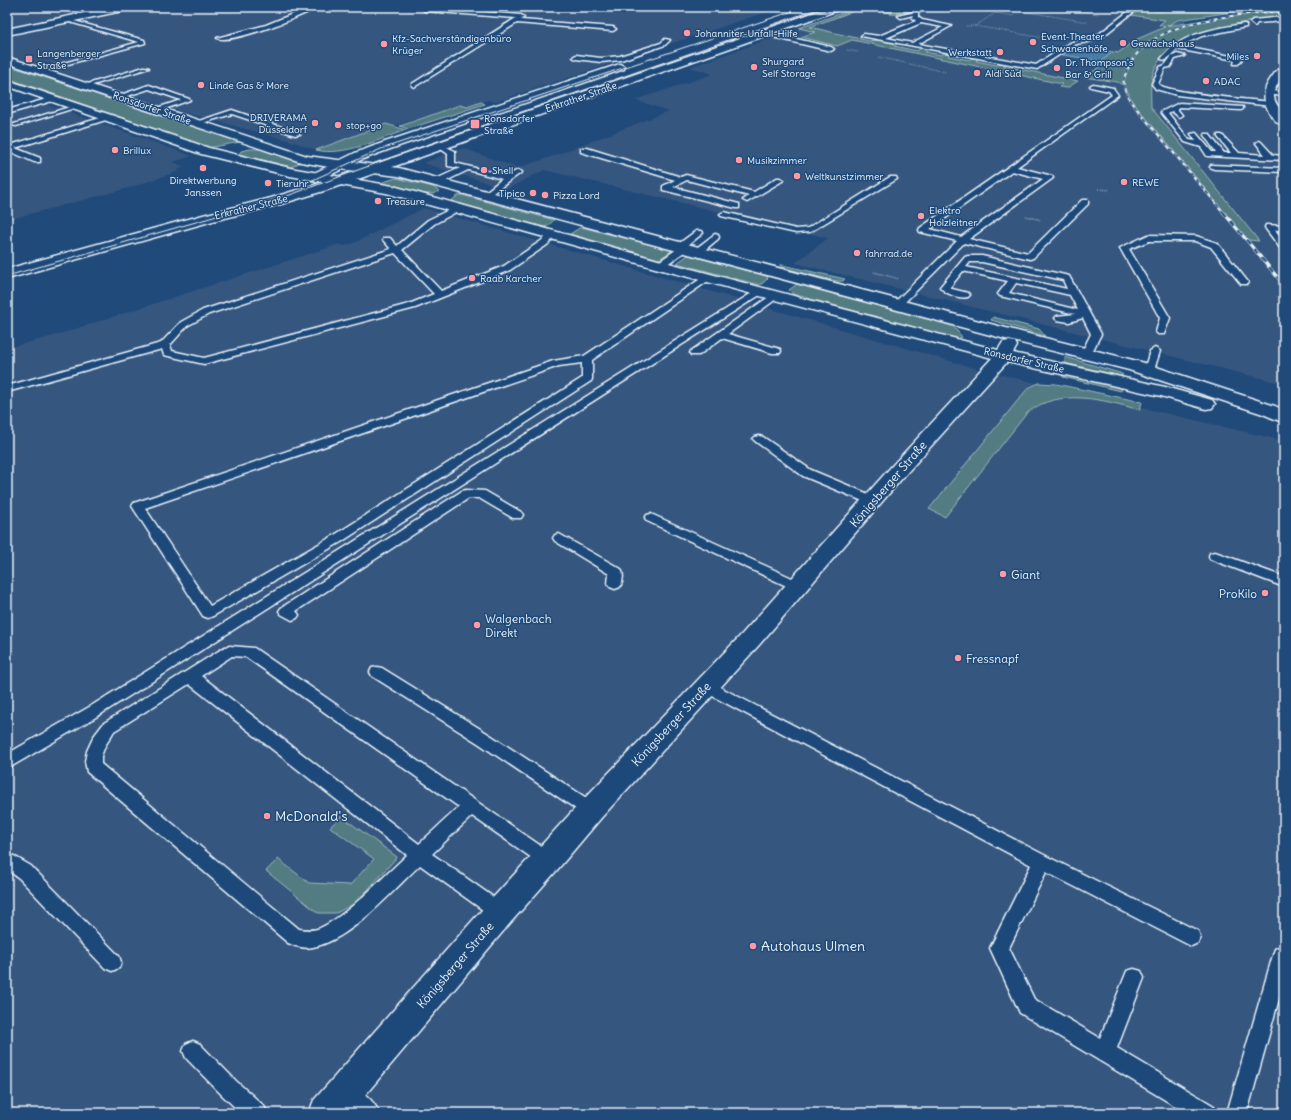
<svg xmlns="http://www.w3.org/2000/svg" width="1291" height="1120" viewBox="0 0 1291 1120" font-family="Delius,sans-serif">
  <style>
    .built { fill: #36577f }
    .green { fill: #527b82; stroke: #9db6bd; fill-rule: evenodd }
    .water { fill: #467ba3; stroke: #87aac5 }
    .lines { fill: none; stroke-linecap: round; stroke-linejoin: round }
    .lane-casing { stroke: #e8f1f8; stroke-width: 3 }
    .street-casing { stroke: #e8f1f8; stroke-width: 3 }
    .secondary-casing { stroke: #e8f1f8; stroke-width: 3 }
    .primary-casing { stroke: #e8f1f8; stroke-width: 3 }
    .path-far1 { stroke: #e8f1f8; stroke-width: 1; stroke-dasharray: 0.5 1.5; stroke-linecap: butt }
    .path { stroke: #e8f1f8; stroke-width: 1.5; stroke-dasharray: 0.5 1.5; stroke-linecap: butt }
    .lane { fill: #1f4a7a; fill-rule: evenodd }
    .street { fill: #1f4a7a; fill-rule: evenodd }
    .secondary { fill: #1f4a7a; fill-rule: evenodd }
    .primary { fill: #1f4a7a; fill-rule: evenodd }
    .tram { stroke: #e8f1f8; stroke-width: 1 }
    .rail-far1-casing { stroke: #e8f1f8; stroke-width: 2 }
    .rail-casing { stroke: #e8f1f8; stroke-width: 3 }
    .rail-far1 { stroke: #1f4a7a; stroke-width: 1.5; stroke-dasharray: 4; stroke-linecap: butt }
    .rail { stroke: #1f4a7a; stroke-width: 2; stroke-dasharray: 6; stroke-linecap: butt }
    .poi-dot { fill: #ff9aa2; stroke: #1f4a7a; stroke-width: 1.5 }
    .labels { text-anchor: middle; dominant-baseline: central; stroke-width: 3; stroke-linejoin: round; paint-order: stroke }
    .far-poi-label { font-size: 10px; fill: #e8f1f8; stroke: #1f4a7a; text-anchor: start }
    .far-street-label { font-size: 10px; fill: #e8f1f8; stroke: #1f4a7a }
    .street-label { font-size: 12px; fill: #e8f1f8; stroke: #1f4a7a }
    .poi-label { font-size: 12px; fill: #e8f1f8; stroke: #1f4a7a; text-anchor: start }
    .near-poi-label { font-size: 14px; fill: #e8f1f8; stroke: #1f4a7a; text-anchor: start }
  </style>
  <rect width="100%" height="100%" fill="#1f4a7a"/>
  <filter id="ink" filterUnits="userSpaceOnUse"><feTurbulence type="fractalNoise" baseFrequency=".025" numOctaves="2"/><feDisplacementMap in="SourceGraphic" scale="8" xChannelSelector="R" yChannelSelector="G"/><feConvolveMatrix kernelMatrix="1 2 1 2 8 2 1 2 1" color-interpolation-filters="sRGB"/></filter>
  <g filter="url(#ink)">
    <g class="built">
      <polygon points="7,7 118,7 7,29"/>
      <polygon points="137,7 782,7 495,102 488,100 466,108 460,105 394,126 386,124 316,150 291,141 144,102 7,55 7,34 126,8"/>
      <polygon points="860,7 1284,7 1284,9 1233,12 1178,20 1166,26 1141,48 1284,11 1284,384 795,263 828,238 544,170 507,189 423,163 463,148 517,168 548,158 669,111 635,100 713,74 690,67"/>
      <polygon points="42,103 139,137 192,156 173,162 185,167 177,170 179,171 129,188 7,220 7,113"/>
      <polygon points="424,208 981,370 1284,441 1284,1113 7,1113 7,348 50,337 340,244 344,246 356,242"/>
    </g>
    <g class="green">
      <path d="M 859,7 L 917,7 C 909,11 900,16 890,14 L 892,13 L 862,8 L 810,27 L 869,41 L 878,40 L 897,44 L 894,46 L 917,51 L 921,48 L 928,50 L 925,52 L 941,55 L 945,53 L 950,54 L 948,56 L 969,60 L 972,58 L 978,59 L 976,61 L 997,65 L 1001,63 L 1007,64 L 1004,66 L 1078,81 L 1067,88 L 1059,87 L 1062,84 L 852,40 L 837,46 L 801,37 L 815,32 L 799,28 Z"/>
      <path d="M 1142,7 L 1215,7 L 1232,12 L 1284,8 L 1284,18 C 1245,22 1174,27 1155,68 C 1149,81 1151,94 1151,107 L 1259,241 L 1248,240 L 1132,101 L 1125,86 L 1117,82 L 1084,77 L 1107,63 L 1101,61 L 1113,52 L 1118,53 L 1135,40 L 1165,27 L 1159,25 L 1165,20 L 1131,15 ZM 1233,12 L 1241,14 L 1167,26 L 1178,20 Z"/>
      <polygon points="7,65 240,142 208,148 7,78"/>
      <polygon points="481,102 485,104 408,129 400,126 460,105 467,107"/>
      <path d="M 386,124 L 406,130 C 380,139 343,157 316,150 Z"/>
      <polygon points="250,149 262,149 301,162 291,167 239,154 241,151"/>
      <path d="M 396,178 L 433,187 L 439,191 C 429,200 393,186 380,183 Z"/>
      <polygon points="459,195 462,195 554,220 548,226 544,227 451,201"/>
      <polygon points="581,227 671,250 670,252 659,259 570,234"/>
      <polygon points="688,255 765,275 768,278 763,283 759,285 677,263"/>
      <polygon points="780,265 782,265 845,279 843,281 836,281 781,267"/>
      <polygon points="797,284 941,322 953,326 962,337 958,339 793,294 789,290"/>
      <polygon points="993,317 1039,329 1045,336 991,320"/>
      <polygon points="1065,357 1120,373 1123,375 1121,376 1065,363"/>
      <polygon points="1060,373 1122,388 1121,391 1063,377"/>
      <path d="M 1039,383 L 1056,384 L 1142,402 L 1140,410 C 1104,400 1059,387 1027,413 L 945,517 L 929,509 L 1028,388 Z"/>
      <polygon points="341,816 397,857 356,903 336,913 318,913 266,871 278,859 309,883 350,885 374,859 330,827"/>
    </g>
    <polygon class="water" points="1075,46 1113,52 1101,61 1063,55"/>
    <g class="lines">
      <g class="lane-casing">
        <g id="lane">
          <path d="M 310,7 L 317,7 C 305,16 228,45 217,38 L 266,25 Z"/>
          <polygon points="420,7 521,15 524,17 521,20 613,27 616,29 613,31 517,23 414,87 412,86 412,84 516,18 425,11"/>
          <path d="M 921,7 L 928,7 L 918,13 L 918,17 L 922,20 L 951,26 L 918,44 L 1036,65 L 1072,42 L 1085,40 L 1099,34 L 1134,7 L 1140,7 L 1103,36 L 1088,42 L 1076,44 L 1037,69 L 861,36 L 864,34 L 879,36 L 916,21 L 912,17 L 913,15 L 901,18 L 898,16 L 911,13 ZM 921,23 L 943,27 L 912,43 L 886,38 Z"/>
          <polygon points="1284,17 1284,21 1257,23 1255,26 1250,22 1253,20"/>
          <polygon points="63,18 144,40 145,43 39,72 39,70 139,42 63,20"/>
          <path d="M 1244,24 L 1246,25 L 1246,27 L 1202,36 L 1180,46 L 1241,58 L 1242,59 L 1238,64 L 1234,64 L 1235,60 L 1177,49 L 1166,60 L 1161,59 C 1181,33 1213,29 1244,24 Z"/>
          <polygon points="762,31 831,47 834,49 831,51 760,34 760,32"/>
          <polygon points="665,39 670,40 665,45 621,60 601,62 576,59 573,57 576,55 601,58 620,56 661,43"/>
          <path d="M 1177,54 L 1185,56 L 1175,59 L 1170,67 L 1165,68 L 1158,84 C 1165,93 1254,100 1271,102 L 1274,104 L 1271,106 L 1177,95 L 1156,89 L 1152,84 L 1160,67 L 1165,65 L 1171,57 Z"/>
          <polygon points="144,67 149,68 86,87 81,86"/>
          <path d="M 1093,84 L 1113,88 L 1118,95 L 1017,167 L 1052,176 L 1053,178 L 969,239 L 1028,253 L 1082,200 L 1088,200 L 1088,204 L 1033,258 L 1030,259 L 964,243 L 901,306 L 895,306 L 893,304 L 895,302 L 957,241 L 920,232 L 919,230 L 920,228 L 1112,95 L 1109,91 L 1091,87 L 1090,86 ZM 1012,171 L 1043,179 L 961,237 L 930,229 Z"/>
          <polygon points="149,85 189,99 190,100 156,112 154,111 154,109 181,100 149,89 118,99 115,97"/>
          <polygon points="1268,91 1284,92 1284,96 1266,94 1266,92"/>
          <polygon points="54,97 57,99 56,100 7,114 7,110"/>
          <polygon points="1179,103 1243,107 1243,109 1241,110 1180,107 1177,109 1182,115 1179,117 1172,111 1168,113 1189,140 1196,141 1191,134 1196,133 1212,152 1216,152 1204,135 1205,134 1209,134 1224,153 1231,153 1218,137 1218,135 1222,135 1239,153 1265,155 1256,143 1259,141 1261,142 1273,155 1284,156 1284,160 1207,156 1201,147 1185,142 1161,112"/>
          <polygon points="73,106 78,107 16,126 11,125"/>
          <polygon points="232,110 299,133 300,134 295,135 232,114 196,125 193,123"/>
          <polygon points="107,116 110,118 109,119 15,148 40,158 40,162 34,162 7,150 7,146"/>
          <polygon points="440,144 455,151 455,163 507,176 518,170 522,172 486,198 482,196 483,194 502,179 468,170 440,184 434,184 434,180 460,168 448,166 448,154 438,147 438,145"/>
          <polygon points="581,148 587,148 681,177 686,175 754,192 777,178 780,178 784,180 747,202 743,200 749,196 687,180 673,187 739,204 739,208 736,208 663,190 663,186 675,180 581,152"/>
          <polygon points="1211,165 1284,168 1284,172 1214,169 1210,167"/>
          <polygon points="890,177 896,177 897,179 810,232 796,233 721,216 720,214 724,212 796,229 808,228"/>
          <path d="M 455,207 L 458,207 L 462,209 L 434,224 L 402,250 L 441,291 L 504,266 L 541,241 L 550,233 L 556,233 L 557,235 L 547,245 L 510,270 L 415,308 L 204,364 L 164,355 L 162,349 L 7,392 L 7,386 L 161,343 L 181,322 L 203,310 L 391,249 L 383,240 L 384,238 L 390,238 L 397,246 L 428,220 ZM 395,253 L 434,294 L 409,304 L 204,358 L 172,351 L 170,345 L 187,326 L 209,314 Z"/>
          <polygon points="1266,225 1284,226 1284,230 1275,230 1284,241 1284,250 1281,249 1266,229 1265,227"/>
          <polygon points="696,231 702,231 703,233 687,246 688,248 687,250 663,267 657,267 656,265 657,263 677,249 676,247 677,245"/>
          <polygon points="715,234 718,235 719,237 718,239 700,254 694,254 693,252 694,250"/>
          <polygon points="1148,235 1196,236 1217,243 1248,282 1247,284 1241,284 1211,247 1195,241 1149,241 1129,249 1170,318 1164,334 1158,334 1156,332 1160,318 1120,248"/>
          <path d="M 968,256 L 982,256 L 1069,276 L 1101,334 L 1090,356 L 1086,357 L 1081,354 L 1091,334 L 1083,318 L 1069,322 L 1057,320 L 1055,318 L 1057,316 L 1075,314 L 1000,296 L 998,294 L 1008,281 L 963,271 L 950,287 L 952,289 L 968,293 L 970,295 L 968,297 C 959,299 946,294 940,287 L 965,257 ZM 970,262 L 982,262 L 1063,280 L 1067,289 L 966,267 ZM 1016,283 L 1070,295 L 1078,310 L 1009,293 Z"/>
          <path d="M 708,274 L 711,275 L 712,277 L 711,279 L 592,360 L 592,379 L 591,381 L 341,542 L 213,616 L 208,618 L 203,616 L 132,506 L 134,503 L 553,361 L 584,356 ZM 582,363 L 582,378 L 333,536 L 210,606 L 145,508 L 559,366 Z"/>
          <polygon points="760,288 765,291 763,293 101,714 7,769 7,754 91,706"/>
          <polygon points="776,292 781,295 779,297 728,334 780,349 781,351 780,353 772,353 722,338 699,355 691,355 690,353 691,351"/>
          <polygon points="1155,348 1160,351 1154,370 1149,373 1145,372 1144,370 1150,351"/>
          <polygon points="759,436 763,437 811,470 878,498 880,501 878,504 870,504 803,476 755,441 753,439 755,437"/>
          <polygon points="466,490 485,491 521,512 523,515 521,518 513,518 479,498 469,498 296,611 299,615 297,618 292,620 281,614 279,611 281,608 462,491"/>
          <polygon points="651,514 803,583 805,586 803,589 798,591 793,589 647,521 645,518 647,515"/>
          <path d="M 559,534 L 621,569 C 624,574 623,582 620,587 L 615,589 L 610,587 L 608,584 L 609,574 L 555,541 L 553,538 L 555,535 Z"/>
          <polygon points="1215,552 1284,577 1284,587 1210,559 1209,556 1210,553"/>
          <path d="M 230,646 L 254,648 L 554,855 L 557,860 L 554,865 L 548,868 L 542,865 L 472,816 L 432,854 L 506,906 L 509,912 L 506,918 L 500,920 L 494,918 L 420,865 C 392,891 351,940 313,947 C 305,949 295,946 288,943 L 87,772 L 85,761 L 87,751 L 94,736 L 104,723 L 225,647 ZM 232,656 L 246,657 L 459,807 L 419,844 L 201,676 ZM 189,684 L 407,855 C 384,876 347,916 320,928 C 313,931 306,930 299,929 L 101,764 L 101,756 L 105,746 L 114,731 Z"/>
          <polygon points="377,667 382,668 490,735 597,805 599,810 597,815 591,817 585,815 478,743 372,676 370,672 372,668"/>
          <polygon points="706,680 1048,857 1198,931 1200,937 1198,943 1191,946 1046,872 1009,948 1034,999 1100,1038 1127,971 1134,969 1141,971 1144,978 1117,1048 1214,1106 1217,1113 1187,1113 1020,1013 990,948 1031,865 701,690 699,686 701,682"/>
          <polygon points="7,852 31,866 119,956 121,962 119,968 112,971 105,968 19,878 7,870"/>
          <polygon points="1282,946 1284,947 1284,981 1247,1113 1227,1113 1273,955 1275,949"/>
          <polygon points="193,1041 200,1044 236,1081 264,1106 267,1113 241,1113 222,1095 186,1058 183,1051 186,1044"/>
          <path d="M 346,1083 C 359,1088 374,1100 379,1113 L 353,1113 L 339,1100 L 336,1093 L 339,1086 Z"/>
        </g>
      </g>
      <g class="street-casing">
        <path id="street" d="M 1284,67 C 1284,81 1274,83 1274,97 C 1275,105 1282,109 1284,117 C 1285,119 1284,124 1284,126 C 1279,125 1276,121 1272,117 C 1263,103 1261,91 1272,77 C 1275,72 1279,68 1284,67 Z"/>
      </g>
      <g class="secondary-casing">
        <g id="secondary">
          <polygon points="113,7 131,7 127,10 7,35 7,29"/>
          <polygon points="7,57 307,156 399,168 1021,332 1141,362 1275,406 1284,410 1284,423 1263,414 1129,370 1009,340 398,176 340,169 301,162 7,63"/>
          <polygon points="7,80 209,148 290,168 393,186 665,262 998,350 1003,342 1009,341 1015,342 1017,346 1013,353 1165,387 1212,400 1215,404 1212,408 1206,409 1161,396 1007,362 905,475 759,645 601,818 558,869 511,922 350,1113 309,1113 314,1100 489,902 581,802 743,633 891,467 992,358 655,268 386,193 290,176 201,154 7,86"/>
        </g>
      </g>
      <g class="primary-casing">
        <g id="primary">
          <polygon points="830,7 842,7 841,9 327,190 281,204 213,221 7,279 7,269 203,215 271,198 317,184"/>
          <polygon points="620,64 625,67 624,69 393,148 363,159 320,180 312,180 310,177 312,174 355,153 385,142"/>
        </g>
      </g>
      <g class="path-far1">
        <polyline points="1050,7 1099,14"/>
        <polyline points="1003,8 1088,22"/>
        <polyline points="1003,8 975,26 1049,39"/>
        <polyline points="1025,8 1031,8"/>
        <polyline points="1019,11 1025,7"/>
        <polyline points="1154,12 1163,12"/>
        <polyline points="996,13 1014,16"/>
        <polyline points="1160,24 1167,25 1184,21"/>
        <polyline points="966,26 975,26"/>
        <polyline points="847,50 858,52"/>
        <polyline points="878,57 946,72"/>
      </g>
      <g class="path">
        <polyline points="1098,189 1110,190"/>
        <polyline points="1026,216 1041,220"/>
        <polyline points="874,272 899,279"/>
      </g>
      <use href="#lane" class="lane"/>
      <use href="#street" class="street"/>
      <use href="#secondary" class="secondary"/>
      <use href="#primary" class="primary"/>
      <g class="tram">
        <polyline points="819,12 834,7"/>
        <polyline points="297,187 381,149 805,7"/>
        <polyline points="7,276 287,196 418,148 823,7"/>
      </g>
      <g class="rail-far1-casing">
        <path id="rail-far1" d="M 1224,213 L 1130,101 C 1121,85 1122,80 1130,64 C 1153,19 1239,14 1284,11"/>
      </g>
      <g class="rail-casing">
        <polyline id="rail" points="1223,212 1284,285"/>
      </g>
      <use href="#rail-far1" class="rail-far1"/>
      <use href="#rail" class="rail"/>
    </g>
  </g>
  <g class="poi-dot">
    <circle cx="687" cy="33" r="4"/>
    <circle cx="1033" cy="42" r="4"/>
    <circle cx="1123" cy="43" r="4"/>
    <circle cx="384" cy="44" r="4"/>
    <circle cx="1000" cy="52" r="4"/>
    <circle cx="1257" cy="56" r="4"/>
    <rect x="25" y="55" width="8" height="8" rx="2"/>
    <circle cx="754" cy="67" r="4"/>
    <circle cx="1057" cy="68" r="4"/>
    <circle cx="977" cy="73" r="4"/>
    <circle cx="1206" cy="81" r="4"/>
    <circle cx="201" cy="85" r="4"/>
    <circle cx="315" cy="123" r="4"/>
    <rect x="470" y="119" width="10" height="10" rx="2"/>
    <circle cx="338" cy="125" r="4"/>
    <circle cx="115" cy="150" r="4"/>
    <circle cx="739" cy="160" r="4"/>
    <circle cx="203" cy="168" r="4"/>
    <circle cx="484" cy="170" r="4"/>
    <circle cx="797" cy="176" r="4"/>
    <circle cx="1124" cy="182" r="4"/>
    <circle cx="268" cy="183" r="4"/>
    <circle cx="533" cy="193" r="4"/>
    <circle cx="545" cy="195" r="4"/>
    <circle cx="378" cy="201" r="4"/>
    <circle cx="921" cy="216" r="4"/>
    <circle cx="857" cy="253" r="4"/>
    <circle cx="472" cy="278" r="4"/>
    <circle cx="1003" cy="574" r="4"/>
    <circle cx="1265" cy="593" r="4"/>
    <circle cx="477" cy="625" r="4"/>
    <circle cx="958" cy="658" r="4"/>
    <circle cx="267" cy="816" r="4"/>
    <circle cx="753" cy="946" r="4"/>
  </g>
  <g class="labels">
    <g class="far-poi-label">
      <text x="695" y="33">Johanniter-Unfall-Hilfe</text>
      <text x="1041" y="36">Event-Theater<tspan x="1041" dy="12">Schwanenhöfe</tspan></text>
      <text x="392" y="38">Kfz-Sachverständigenbüro<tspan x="392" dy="12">Krüger</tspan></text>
      <text x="1131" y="43">Gewächshaus</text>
      <text x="992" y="52" text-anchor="end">Werkstatt</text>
      <text x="37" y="53">Langenberger<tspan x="37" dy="12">Straße</tspan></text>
      <text x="1249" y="56" text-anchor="end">Miles</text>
      <text x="762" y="61">Shurgard<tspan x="762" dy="12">Self Storage</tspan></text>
      <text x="1065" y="62">Dr. Thompson's<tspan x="1065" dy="12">Bar &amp; Grill</tspan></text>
      <text x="985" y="73">Aldi Süd</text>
      <text x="1214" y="81">ADAC</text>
      <text x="209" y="85">Linde Gas &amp; More</text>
      <text x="307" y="117" text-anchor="end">DRIVERAMA<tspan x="307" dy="12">Düsseldorf</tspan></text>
      <text x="484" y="118">Ronsdorfer<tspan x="484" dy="12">Straße</tspan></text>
      <text x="346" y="125">stop+go</text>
      <text x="123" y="150">Brillux</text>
      <text x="747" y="160">Musikzimmer</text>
      <text x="492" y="170">Shell</text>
      <text x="805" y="176">Weltkunstzimmer</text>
      <text x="203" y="180" text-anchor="middle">Direktwerbung<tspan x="203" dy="12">Janssen</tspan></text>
      <text x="1132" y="182">REWE</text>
      <text x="276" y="183">Tieruhr</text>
      <text x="525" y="193" text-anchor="end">Tipico</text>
      <text x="553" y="195">Pizza Lord</text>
      <text x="386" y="201">Treasure</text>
      <text x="929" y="210">Elektro<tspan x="929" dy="12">Holzleitner</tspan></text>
      <text x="865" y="253">fahrrad.de</text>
      <text x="480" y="278">Raab Karcher</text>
    </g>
    <g class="far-street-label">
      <text transform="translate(581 97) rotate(-19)">Erkrather Straße</text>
      <text transform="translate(152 108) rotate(19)">Ronsdorfer Straße</text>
      <text transform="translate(251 207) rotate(-14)">Erkrather Straße</text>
      <text transform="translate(1024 360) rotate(13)">Ronsdorfer Straße</text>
    </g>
    <g class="street-label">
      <text transform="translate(888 484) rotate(-49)">Königsberger Straße</text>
      <text transform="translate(671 724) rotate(-47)">Königsberger Straße</text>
      <text transform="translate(455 965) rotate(-49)">Königsberger Straße</text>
    </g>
    <g class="poi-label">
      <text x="1011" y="574">Giant</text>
      <text x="1257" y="593" text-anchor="end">ProKilo</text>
      <text x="485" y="618">Walgenbach<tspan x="485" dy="14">Direkt</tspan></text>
      <text x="966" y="658">Fressnapf</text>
    </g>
    <g class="near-poi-label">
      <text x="275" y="816">McDonald's</text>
      <text x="761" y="946">Autohaus Ulmen</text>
    </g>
  </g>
  <rect width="1291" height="1120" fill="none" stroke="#1f4a7a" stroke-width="24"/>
  <rect x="12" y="12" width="1267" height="1096" fill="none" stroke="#e8f1f8" stroke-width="1.5" filter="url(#ink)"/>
</svg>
